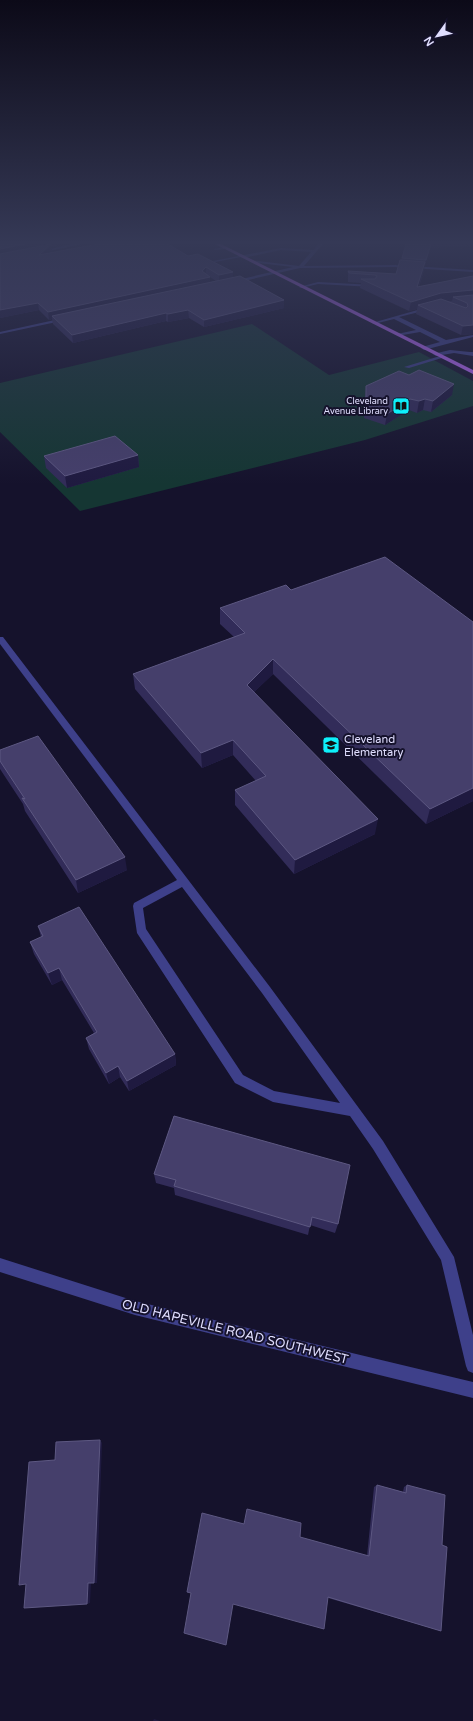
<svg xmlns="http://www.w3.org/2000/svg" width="473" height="1721" viewBox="0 0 473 1721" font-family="'Varela Round',sans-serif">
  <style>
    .green { fill: #153633 }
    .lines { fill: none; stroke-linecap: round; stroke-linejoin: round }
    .minor { fill: #3e408a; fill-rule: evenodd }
    .major { fill: #bc68fc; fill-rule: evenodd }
    .wall { fill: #322c59; fill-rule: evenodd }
    .shaded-wall { fill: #1f1a40 }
    .building { fill: #453f6b; stroke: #5d5882 }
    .labels { text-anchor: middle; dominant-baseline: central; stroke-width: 4; stroke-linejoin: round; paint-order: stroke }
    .far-poi-label { font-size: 9px; fill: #e0defe; stroke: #15122c; text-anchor: end }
    .poi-label { font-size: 11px; fill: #e0defe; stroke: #15122c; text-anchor: start }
    .near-street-label { font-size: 13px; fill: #e0defe; stroke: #15122c }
  </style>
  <rect width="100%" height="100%" fill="#15122c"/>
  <polygon class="green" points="252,324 329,375 419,352 473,381 473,406 365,440 80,511 0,432 0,383"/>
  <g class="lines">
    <g class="minor">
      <polygon points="72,244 82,244 39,253 37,252"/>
      <polygon points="318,244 323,244 304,266 395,265 473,270 473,272 395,267 300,268 235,283 233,281 293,267 250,262 249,260 299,266 311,252 281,250 243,258 241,257 215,262 213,261 281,248 314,250"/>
      <polygon points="224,247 225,249 215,250 213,249"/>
      <polygon points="318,282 373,285 375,286 373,287 318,284 301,288 299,287"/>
      <polygon points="473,300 473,302 435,308 399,317 446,340 473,335 473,337 424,350 421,348 422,347 440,342 420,332 397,336 397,334 416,330 394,319 374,324 372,323 435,305"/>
      <polygon points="64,318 66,320 0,334 0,332"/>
      <polygon points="450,350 470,352 473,352 473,356 454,353 436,356 433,354"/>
      <polygon points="440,356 445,357 409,368 404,367"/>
      <path d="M 0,637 L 3,637 L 270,987 L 383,1141 L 454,1257 L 473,1335 L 473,1373 L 468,1371 L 466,1366 L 441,1260 L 373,1149 L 350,1116 L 273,1102 L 235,1083 L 137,933 L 133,906 L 134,903 L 177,880 L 0,644 ZM 182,887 L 262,993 L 340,1103 L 274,1091 L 243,1075 L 146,929 L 143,908 Z"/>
      <polygon points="0,1258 135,1301 473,1382 473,1398 135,1315 0,1272"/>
    </g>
    <polygon class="major" points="221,244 473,370 473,374 215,244"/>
  </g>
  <g class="wall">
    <path d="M 0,244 L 60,245 L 52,246 L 52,251 L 50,253 L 188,256 L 233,277 L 284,300 L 284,308 L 204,327 L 189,318 L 168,322 L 166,321 L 73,343 L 53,324 L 52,319 L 49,320 L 39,310 L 0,318 ZM 210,277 L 216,281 L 210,282 Z"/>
    <polygon points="404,244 473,244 473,245 430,248 425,265 424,265 424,270 419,287 473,276 473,334 461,335 416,314 417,309 409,311 360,288 361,283 348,282 348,271 396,274 401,260 406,245"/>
    <polygon points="366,386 452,395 431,412 423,410 417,413 409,410 385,425 364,418 365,398"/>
    <polygon points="138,455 139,467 67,488 46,468 44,456"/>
    <polygon points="220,608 473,801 426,824 273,674 254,692 375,834 294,874 235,805 235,790 256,781 233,755 202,768 135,689 133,674 234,637 220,624"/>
    <polygon points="0,750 127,870 78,893 25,811 23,804 0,769"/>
    <polygon points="38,926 175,1054 176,1065 129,1091 120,1077 109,1084 89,1049 86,1038 94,1033 62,980 52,985 34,954 30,942 41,937"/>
    <polygon points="174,1116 338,1224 335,1233 310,1225 308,1235 175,1195 174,1188 156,1183 154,1174"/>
    <polygon points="377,1485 403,1492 404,1487 407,1485 442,1545 441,1631 328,1598 244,1524 300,1537 367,1556 374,1487"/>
  </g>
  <g class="shaded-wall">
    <polygon points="25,244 60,244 52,246 52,251 40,262 39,255 0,256 0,249"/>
    <polygon points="431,244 473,244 473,245 430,248 425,265 426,260"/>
    <polygon points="425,262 424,270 416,296 417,287"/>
    <polygon points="206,267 206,275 202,271"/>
    <polygon points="233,272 233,279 219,282 219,275"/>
    <polygon points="210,277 210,284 52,316 52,319 49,320 48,312"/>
    <polygon points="473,290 473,299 453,297 452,301 418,305 417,309 409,311 411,302 441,293"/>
    <polygon points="284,300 284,308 204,327 204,320"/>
    <polygon points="38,303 39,310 0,318 0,310"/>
    <polygon points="188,310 189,318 168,322 168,314"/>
    <polygon points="166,313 166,321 73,343 72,335"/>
    <polygon points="473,325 473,334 461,335 463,326"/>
    <polygon points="454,384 452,395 431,412 433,401"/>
    <polygon points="410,399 409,410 385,425 387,414"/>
    <polygon points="425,399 423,410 417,413 419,401"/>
    <polygon points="138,455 139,467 67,488 65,476"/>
    <polygon points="273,659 273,674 246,700 247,685"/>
    <polygon points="233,740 233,755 202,768 201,753"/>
    <polygon points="473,788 473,801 426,824 430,809"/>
    <polygon points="378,819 375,834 294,874 295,860"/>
    <polygon points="125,857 127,870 78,893 76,880"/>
    <polygon points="59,968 62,980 52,985 48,973"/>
    <polygon points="175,1054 176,1065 129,1091 127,1081"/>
    <polygon points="118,1066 120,1077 109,1084 106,1073"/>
    <polygon points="100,1440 102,1443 97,1583 94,1583"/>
    <polygon points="88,1583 91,1583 90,1603 87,1604"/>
    <polygon points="154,1719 160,1721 153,1721"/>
  </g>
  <g class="building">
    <polygon points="0,244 25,244 0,249"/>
    <polygon points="51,244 39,255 98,244 168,244 188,256 198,254 233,272 219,275 206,267 202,271 210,277 48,312 38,303 0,310 0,254"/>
    <polygon points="406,244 431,244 426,260 402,258"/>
    <polygon points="400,260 425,262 417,287 473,276 473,290 441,293 411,302 361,279 375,279 377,276 375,275 349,273 348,271 396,274"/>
    <polygon points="240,276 284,300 204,320 188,310 168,314 166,313 72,335 52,316"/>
    <polygon points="473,295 473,325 463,326 418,305 441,299 466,308 468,306 467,303 453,297"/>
    <polygon points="419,370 454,384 433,401 425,399 419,401 410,399 387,414 366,407 366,386 399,371 409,375"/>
    <polygon points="115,436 138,455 65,476 44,456"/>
    <polygon points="385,557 473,622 473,788 430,809 273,659 247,685 378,819 295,860 235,790 266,776 233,740 201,753 133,674 245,633 220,608 286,585 291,590"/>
    <polygon points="38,736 125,857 76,880 22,798 25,799 0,761 0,750"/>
    <polygon points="79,907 175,1054 127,1081 118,1066 106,1073 86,1038 97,1032 59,968 48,973 30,942 43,936 38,926"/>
    <polygon points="174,1116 350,1165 338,1224 312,1217 310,1227 174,1186 176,1180 154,1174"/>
    <polygon points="100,1440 94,1583 88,1583 87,1604 24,1608 26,1584 19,1585 29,1462 55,1460 56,1442"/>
    <polygon points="377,1485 406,1493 407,1485 445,1495 442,1545 447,1547 441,1631 328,1597 324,1629 233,1604 226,1645 184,1633 191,1593 187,1592 202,1513 244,1524 247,1509 301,1523 300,1537 369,1556"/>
  </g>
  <linearGradient id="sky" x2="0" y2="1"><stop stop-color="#0c0a18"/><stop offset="0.5" stop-color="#353956"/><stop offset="1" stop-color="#353956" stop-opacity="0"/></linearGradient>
  <rect width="473" height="485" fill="url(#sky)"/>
  <defs>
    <g id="library-square" transform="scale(0.9)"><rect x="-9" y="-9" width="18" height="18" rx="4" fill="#0ef0fa" stroke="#15122c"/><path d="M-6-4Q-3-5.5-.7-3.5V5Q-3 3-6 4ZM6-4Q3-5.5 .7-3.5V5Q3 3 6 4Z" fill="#111"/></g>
    <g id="school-square" transform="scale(0.9)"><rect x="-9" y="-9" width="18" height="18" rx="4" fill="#0ef0fa" stroke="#15122c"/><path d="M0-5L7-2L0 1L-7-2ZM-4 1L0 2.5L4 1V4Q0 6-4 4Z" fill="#111"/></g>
  </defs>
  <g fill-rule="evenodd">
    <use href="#library-square" x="401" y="406"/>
    <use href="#school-square" x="331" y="745"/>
  </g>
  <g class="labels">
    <g class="far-poi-label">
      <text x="388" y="401">Cleveland<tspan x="388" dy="10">Avenue Library</tspan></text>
    </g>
    <g class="poi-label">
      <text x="344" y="739">Cleveland<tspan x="344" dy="13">Elementary</tspan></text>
    </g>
    <g class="near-street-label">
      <text transform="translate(235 1332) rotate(14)">OLD HAPEVILLE ROAD SOUTHWEST</text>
    </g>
  </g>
  <g transform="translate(437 36) rotate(237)" stroke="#15122c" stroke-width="3" paint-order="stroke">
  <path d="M0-3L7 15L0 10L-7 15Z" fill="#e0defe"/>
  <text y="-6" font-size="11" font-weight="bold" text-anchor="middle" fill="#e0defe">N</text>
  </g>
</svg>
